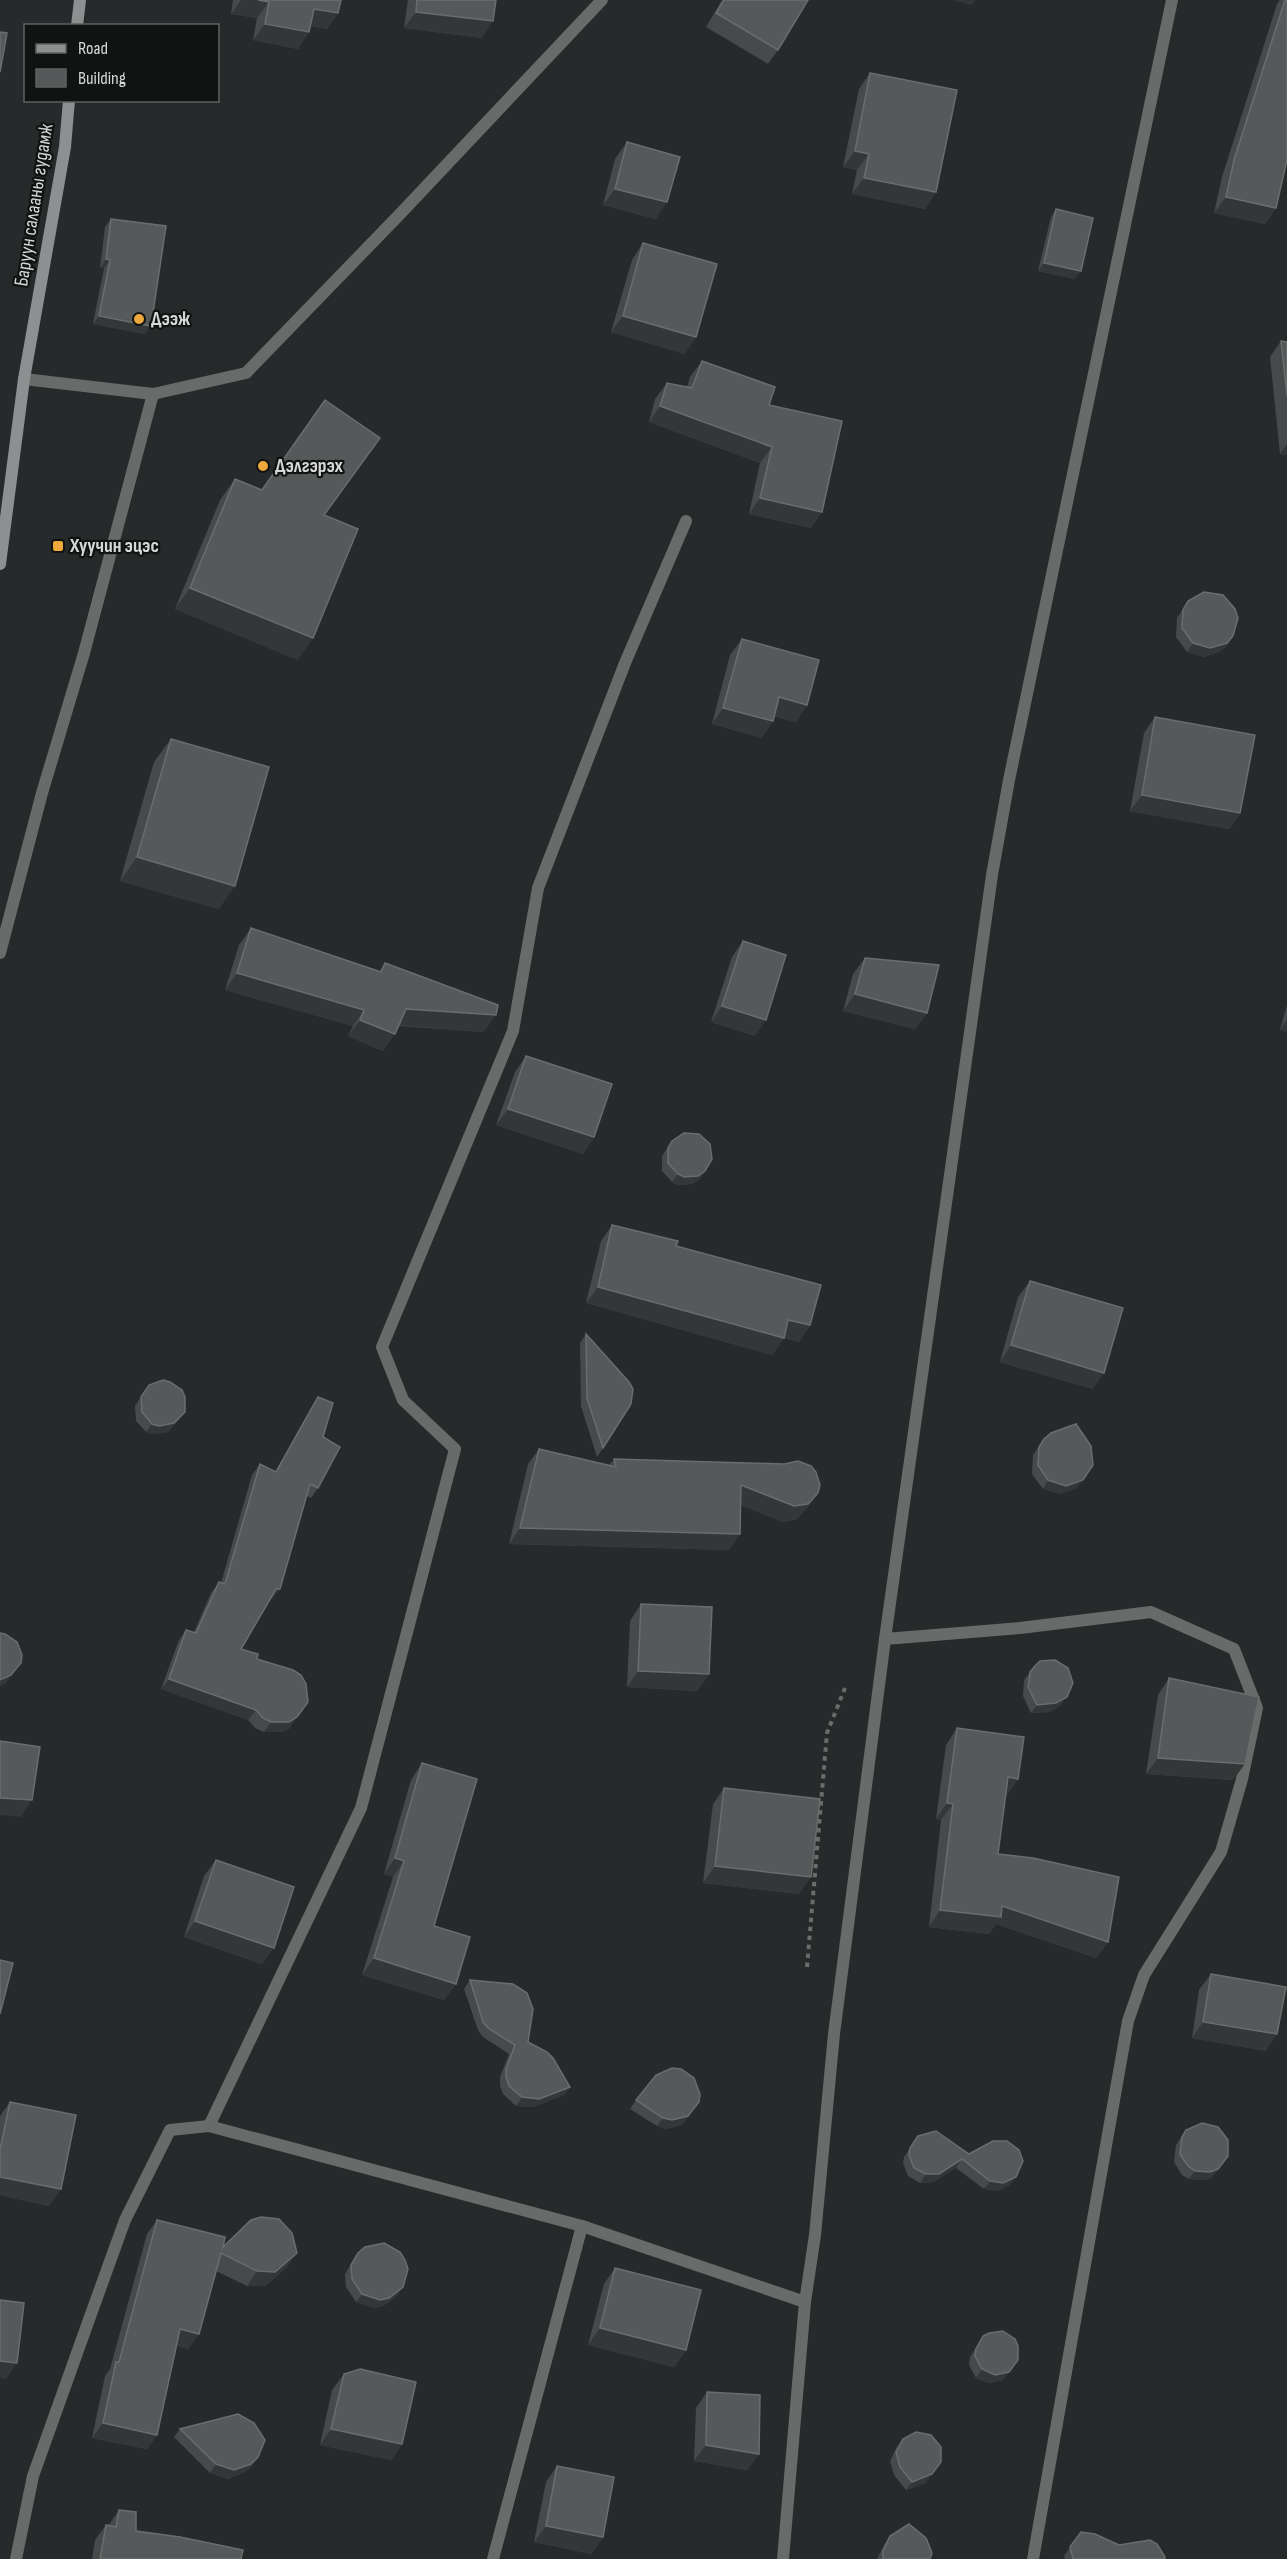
<svg xmlns="http://www.w3.org/2000/svg" width="1287" height="2559" viewBox="0 0 1287 2559" font-family="'Sofia Sans Condensed',sans-serif">
  <style>
    .lines { fill: none; stroke-linecap: round; stroke-linejoin: round }
    .path { stroke: #6b6d6d; stroke-width: 4; stroke-dasharray: 4.5 4.5; stroke-linecap: butt }
    .lane { stroke: #696b6b; stroke-width: 12 }
    .street { stroke: #696b6b; stroke-width: 12 }
    .secondary { stroke: #8d9090; stroke-width: 12 }
    .wall { fill: #464a4a }
    .shaded-wall { fill: #333737 }
    .building { fill: #555959; stroke: #6a6d6d; stroke-width: 1.5 }
    .poi-dot { fill: #eea83c; stroke: #111212; stroke-width: 2 }
    .labels { text-anchor: middle; dominant-baseline: central; stroke-width: 4.5; stroke-linejoin: round; paint-order: stroke }
    .street-label { font-size: 20px; fill: #d6d8d8; stroke: #111212 }
    .poi-label { font-size: 20px; font-weight: bold; fill: #d6d8d8; stroke: #111212; text-anchor: start }
  </style>
  <rect width="100%" height="100%" fill="#272a2a"/>
  <g class="lines">
    <polyline class="path" points="807,1967 827,1733 845,1688"/>
    <polyline class="lane" points="0,953 42,793 84,653 153,394"/>
    <g class="street">
      <polyline points="24,379 153,394 246,373 400,214 602,0"/>
      <polyline points="885,1639 1020,1628 1151,1612 1234,1649 1257,1708 1242,1779 1221,1852 1144,1975 1128,2021 1033,2559"/>
      <polyline points="209,2126 361,1808 455,1449 403,1400 382,1347 513,1031 538,888 625,663 686,521"/>
      <polyline points="16,2559 33,2476 91,2314 125,2220 170,2130 209,2126 582,2226 805,2302"/>
      <polyline points="493,2559 582,2226"/>
      <polyline points="783,2559 805,2302 815,2235 834,2034 885,1639 992,875 1009,780 1172,0"/>
    </g>
    <g class="secondary">
      <polyline points="77,26 80,0"/>
      <polyline points="0,564 24,379 65,147 69,100"/>
    </g>
  </g>
  <g class="wall">
    <polygon points="233,0 341,0 338,13 327,29 310,26 309,32 298,49 253,40 257,18 231,14"/>
    <polygon points="408,0 496,0 482,38 404,28"/>
    <polygon points="722,0 808,0 778,50 768,64 706,27"/>
    <polygon points="1280,0 1287,0 1276,208 1265,224 1214,213 1222,177 1277,4"/>
    <polygon points="870,73 936,192 925,209 852,194 857,170 843,167 859,89"/>
    <polygon points="627,142 656,219 603,205 615,159"/>
    <polygon points="1056,209 1075,279 1038,271 1051,217"/>
    <polygon points="111,219 145,334 93,324 104,268 100,268 105,227"/>
    <polygon points="643,243 685,354 611,332 632,260"/>
    <polygon points="1281,341 1287,342 1287,455 1280,454 1270,357"/>
    <polygon points="702,361 769,405 811,528 749,514 760,463 649,422 655,399 667,383 687,387 690,377"/>
    <polygon points="235,479 325,515 298,660 175,609 220,500"/>
    <polygon points="1188,601 1233,636 1228,644 1221,651 1204,657 1187,652 1176,637 1177,618"/>
    <polygon points="742,639 807,705 796,722 774,716 762,738 712,724 730,655"/>
    <polygon points="1155,717 1240,813 1229,829 1130,811 1144,733"/>
    <polygon points="171,739 219,909 120,881 154,762"/>
    <polygon points="251,928 379,972 385,963 484,1032 399,1026 383,1051 348,1036 353,1026 225,990 239,945"/>
    <polygon points="743,941 755,1036 711,1022 732,957"/>
    <polygon points="865,958 927,1013 915,1029 843,1011 853,974"/>
    <polygon points="1287,1005 1287,1032 1280,1030"/>
    <polygon points="526,1056 594,1137 583,1154 496,1125 515,1072"/>
    <polygon points="672,1141 705,1171 699,1180 692,1184 678,1185 672,1182 662,1171 662,1156"/>
    <polygon points="612,1225 676,1246 810,1325 799,1342 784,1338 772,1355 586,1303 601,1241"/>
    <polygon points="1030,1281 1093,1389 1000,1362 1018,1297"/>
    <polygon points="586,1334 603,1448 597,1457 581,1406 580,1343"/>
    <polygon points="149,1385 185,1412 168,1432 153,1434 146,1432 136,1421 135,1406"/>
    <polygon points="318,1397 323,1437 318,1488 311,1498 306,1496 280,1589 272,1599 270,1599 241,1649 257,1659 290,1728 282,1732 264,1732 255,1728 248,1720 161,1689 179,1640 186,1630 194,1632 211,1593 219,1582 221,1583 252,1475 260,1464 275,1472 311,1408"/>
    <polygon points="1044,1439 1077,1488 1060,1494 1043,1489 1032,1474 1033,1455"/>
    <polygon points="539,1449 609,1465 614,1459 818,1493 807,1508 797,1519 783,1522 741,1505 740,1534 729,1550 509,1544 528,1464"/>
    <polygon points="641,1604 709,1674 697,1691 627,1687 630,1621"/>
    <polygon points="1035,1666 1061,1705 1050,1712 1031,1713 1023,1696 1024,1680"/>
    <polygon points="1169,1678 1233,1780 1146,1774 1158,1695"/>
    <polygon points="957,1728 1018,1779 1007,1795 1005,1795 998,1854 1108,1942 1096,1958 996,1924 989,1934 929,1927 941,1820 936,1819 946,1745"/>
    <polygon points="422,1763 434,1926 456,1984 444,2000 362,1975 393,1877 384,1874 411,1780"/>
    <polygon points="724,1788 799,1894 703,1883 713,1804"/>
    <polygon points="216,1860 262,1964 184,1937 204,1876"/>
    <polygon points="1211,1974 1266,2051 1192,2038 1199,1990"/>
    <polygon points="470,1980 570,2087 564,2095 533,2107 516,2106 503,2094 500,2086 500,2077 509,2054 483,2037 478,2030 464,1989"/>
    <polygon points="636,2100 699,2102 682,2125 666,2129 657,2126 630,2109"/>
    <polygon points="10,2102 61,2189 49,2206 0,2195 0,2116"/>
    <polygon points="1186,2130 1228,2156 1212,2177 1205,2180 1189,2179 1182,2175 1174,2162 1176,2145"/>
    <polygon points="918,2136 969,2154 1016,2177 1010,2185 998,2191 984,2189 956,2168 933,2182 920,2183 908,2176 903,2163 904,2157"/>
    <polygon points="157,2220 223,2247 286,2268 265,2286 247,2286 216,2271 199,2334 188,2349 177,2346 157,2435 147,2449 92,2438 105,2376 110,2369 147,2234"/>
    <polygon points="358,2253 398,2295 383,2306 374,2308 356,2302 346,2287 345,2274"/>
    <polygon points="615,2268 686,2350 674,2367 588,2345 604,2284"/>
    <polygon points="983,2336 1003,2380 989,2383 976,2378 969,2365 970,2357"/>
    <polygon points="344,2374 402,2444 391,2460 320,2445 332,2390"/>
    <polygon points="707,2392 759,2454 747,2470 694,2461 696,2408"/>
    <polygon points="180,2429 252,2466 245,2472 228,2479 210,2473 174,2437"/>
    <polygon points="903,2439 926,2483 906,2490 894,2475 890,2461 897,2447"/>
    <polygon points="557,2466 603,2537 591,2554 534,2542 546,2482"/>
    <polygon points="119,2510 136,2531 241,2559 92,2559 95,2540 106,2525 108,2526"/>
    <polygon points="1081,2532 1119,2545 1165,2559 1065,2559 1064,2556"/>
    <polygon points="890,2536 930,2559 877,2559 884,2545"/>
  </g>
  <g class="shaded-wall">
    <polygon points="241,0 258,0 269,2 257,18 231,14"/>
    <polygon points="952,0 975,0 972,5"/>
    <polygon points="314,9 338,13 327,29 302,25"/>
    <polygon points="416,12 493,21 482,38 404,28"/>
    <polygon points="265,24 309,32 298,49 253,40"/>
    <polygon points="855,151 869,154 857,170 843,167"/>
    <polygon points="864,178 936,192 925,209 852,194"/>
    <polygon points="615,189 667,202 656,219 603,205"/>
    <polygon points="1226,197 1276,208 1265,224 1214,213"/>
    <polygon points="106,259 110,260 104,268 100,268"/>
    <polygon points="1044,263 1081,271 1075,279 1038,271"/>
    <polygon points="99,316 151,326 145,334 93,324"/>
    <polygon points="623,316 696,337 685,354 611,332"/>
    <polygon points="660,406 772,447 760,463 649,422"/>
    <polygon points="1287,444 1287,455 1280,454"/>
    <polygon points="760,498 822,512 811,528 749,514"/>
    <polygon points="190,588 313,638 298,660 175,609"/>
    <polygon points="1233,636 1228,644 1221,651 1204,657 1187,652 1193,643"/>
    <polygon points="779,697 807,705 796,722 768,714"/>
    <polygon points="723,708 773,721 762,738 712,724"/>
    <polygon points="1142,795 1240,813 1229,829 1130,811"/>
    <polygon points="137,857 235,886 219,909 120,881"/>
    <polygon points="237,973 364,1010 353,1026 225,990"/>
    <polygon points="855,994 927,1013 915,1029 843,1011"/>
    <polygon points="722,1006 766,1020 755,1036 711,1022"/>
    <polygon points="406,1009 496,1015 484,1032 395,1025"/>
    <polygon points="360,1020 395,1034 383,1051 348,1036"/>
    <polygon points="1287,1020 1287,1032 1280,1030"/>
    <polygon points="508,1109 594,1137 583,1154 496,1125"/>
    <polygon points="705,1171 699,1180 692,1184 678,1185 672,1182 678,1174"/>
    <polygon points="598,1287 784,1338 772,1355 586,1303"/>
    <polygon points="788,1320 810,1325 799,1342 777,1336"/>
    <polygon points="1011,1345 1104,1373 1093,1389 1000,1362"/>
    <polygon points="185,1412 168,1432 153,1434 146,1432 152,1424"/>
    <polygon points="1048,1480 1083,1480 1077,1488 1060,1494 1043,1489"/>
    <polygon points="741,1485 818,1493 807,1508 797,1519 783,1522 730,1501"/>
    <polygon points="520,1528 740,1534 729,1550 509,1544"/>
    <polygon points="276,1589 280,1589 272,1599 269,1599"/>
    <polygon points="21,1663 6,1683 0,1686 0,1680"/>
    <polygon points="638,1671 709,1674 697,1691 627,1687"/>
    <polygon points="169,1679 256,1710 248,1720 161,1689"/>
    <polygon points="1067,1697 1061,1705 1050,1712 1031,1713 1037,1705"/>
    <polygon points="297,1717 290,1728 282,1732 264,1732 271,1722"/>
    <polygon points="1158,1758 1245,1764 1233,1780 1146,1774"/>
    <polygon points="1008,1777 1018,1779 1007,1795 996,1794"/>
    <polygon points="0,1798 32,1800 21,1817 0,1815"/>
    <polygon points="947,1803 953,1804 941,1820 936,1819"/>
    <polygon points="395,1858 404,1861 393,1877 384,1874"/>
    <polygon points="715,1866 811,1877 799,1894 703,1883"/>
    <polygon points="1002,1906 1108,1942 1096,1958 996,1924 989,1934 929,1927 940,1910"/>
    <polygon points="195,1921 274,1948 262,1964 184,1937"/>
    <polygon points="374,1958 456,1984 444,2000 362,1975"/>
    <polygon points="1203,2022 1277,2034 1266,2051 1192,2038"/>
    <polygon points="570,2087 564,2095 533,2107 516,2106 522,2097"/>
    <polygon points="699,2102 682,2125 666,2129 657,2126 663,2118"/>
    <polygon points="1228,2156 1212,2177 1205,2180 1189,2179 1195,2171"/>
    <polygon points="962,2159 956,2168 933,2182 920,2183 926,2174"/>
    <polygon points="0,2177 61,2189 49,2206 0,2195"/>
    <polygon points="1016,2177 1010,2185 998,2191 984,2189 990,2181"/>
    <polygon points="297,2253 286,2268 265,2286 247,2286 257,2271"/>
    <polygon points="403,2287 398,2295 383,2306 374,2308 356,2302 362,2294"/>
    <polygon points="600,2328 686,2350 674,2367 588,2345"/>
    <polygon points="180,2329 199,2334 188,2349 170,2344"/>
    <polygon points="1018,2360 1003,2380 989,2383 976,2378 982,2369"/>
    <polygon points="0,2361 17,2363 6,2379 0,2378"/>
    <polygon points="103,2423 157,2435 147,2449 92,2438"/>
    <polygon points="331,2429 402,2444 391,2460 320,2445"/>
    <polygon points="706,2445 759,2454 747,2470 694,2461"/>
    <polygon points="258,2457 252,2466 245,2472 228,2479 210,2473 216,2464"/>
    <polygon points="941,2462 926,2483 906,2490 912,2482"/>
    <polygon points="546,2526 603,2537 591,2554 534,2542"/>
  </g>
  <g class="building">
    <polygon points="258,0 341,0 338,13 314,9 309,32 265,24 269,2"/>
    <polygon points="417,0 496,0 493,21 416,12"/>
    <polygon points="724,0 808,0 778,50 716,13"/>
    <polygon points="1285,0 1287,0 1287,160 1276,208 1226,197 1234,160"/>
    <polygon points="0,32 7,33 0,72"/>
    <polygon points="870,73 957,90 936,192 864,178 869,154 855,151"/>
    <polygon points="627,142 680,157 667,202 615,189"/>
    <polygon points="1056,209 1093,218 1081,271 1044,263"/>
    <polygon points="111,219 166,226 151,326 99,316 110,260 106,259"/>
    <polygon points="643,243 717,264 696,337 623,316"/>
    <polygon points="1281,341 1287,342 1287,396"/>
    <polygon points="702,361 775,387 769,405 842,421 822,512 760,498 772,447 660,406 667,383 692,388"/>
    <polygon points="325,400 380,438 324,515 358,529 313,638 190,588 235,479 262,490"/>
    <polygon points="1204,592 1223,595 1235,609 1238,618 1233,636 1227,643 1210,648 1193,643 1182,628 1183,610 1188,601"/>
    <polygon points="742,639 819,660 807,705 779,697 773,721 723,708"/>
    <polygon points="1155,717 1255,735 1240,813 1142,795"/>
    <polygon points="171,739 269,767 235,886 137,857"/>
    <polygon points="251,928 381,972 385,963 498,1005 496,1015 406,1009 395,1034 360,1020 364,1010 237,973"/>
    <polygon points="743,941 786,955 766,1020 722,1006"/>
    <polygon points="865,958 939,965 927,1013 855,994"/>
    <polygon points="526,1056 612,1084 594,1137 508,1109"/>
    <polygon points="684,1133 699,1134 710,1144 712,1159 705,1171 698,1176 684,1177 678,1174 668,1163 668,1148 672,1141"/>
    <polygon points="612,1225 678,1241 676,1246 821,1285 810,1325 788,1320 784,1338 598,1287"/>
    <polygon points="1030,1281 1123,1308 1104,1373 1011,1345"/>
    <polygon points="586,1334 629,1382 633,1389 631,1404 603,1448 587,1398"/>
    <polygon points="163,1380 170,1382 182,1390 185,1397 185,1412 174,1423 159,1426 152,1424 142,1412 141,1397 149,1385"/>
    <polygon points="318,1397 333,1403 323,1437 340,1447 318,1488 310,1484 280,1589 276,1589 241,1649 258,1654 257,1659 293,1670 301,1675 306,1684 308,1702 297,1717 289,1722 271,1722 263,1718 256,1710 169,1679 186,1630 196,1633 219,1582 225,1584 260,1464 276,1472"/>
    <polygon points="1076,1424 1091,1446 1093,1465 1083,1480 1066,1486 1048,1480 1038,1465 1039,1447 1044,1439 1051,1433"/>
    <polygon points="539,1449 616,1467 614,1459 784,1464 798,1461 811,1466 816,1472 820,1485 818,1493 808,1504 794,1506 741,1485 740,1534 520,1528"/>
    <polygon points="641,1604 712,1607 709,1674 638,1671"/>
    <polygon points="0,1633 5,1634 17,1642 22,1655 21,1663 11,1675 0,1680"/>
    <polygon points="1055,1660 1068,1668 1073,1683 1067,1697 1056,1703 1037,1705 1028,1687 1030,1672 1035,1666 1040,1661"/>
    <polygon points="1169,1678 1259,1697 1245,1764 1158,1758"/>
    <polygon points="957,1728 1024,1737 1018,1779 1008,1777 998,1854 1033,1858 1119,1877 1108,1942 1002,1906 1001,1917 940,1910 953,1804 947,1803"/>
    <polygon points="0,1741 40,1747 32,1800 0,1798"/>
    <polygon points="422,1763 477,1779 434,1926 470,1937 456,1984 374,1958 404,1861 395,1858"/>
    <polygon points="724,1788 820,1799 811,1877 715,1866"/>
    <polygon points="216,1860 294,1887 274,1948 195,1921"/>
    <polygon points="0,1960 13,1963 0,2014"/>
    <polygon points="1211,1974 1286,1987 1277,2034 1203,2022"/>
    <polygon points="470,1980 513,1984 527,1993 533,2009 528,2042 547,2052 553,2058 570,2087 539,2099 522,2097 509,2086 506,2077 506,2069 515,2045 488,2028 483,2022"/>
    <polygon points="672,2068 681,2069 694,2078 700,2094 699,2102 688,2116 672,2120 663,2118 636,2100 656,2075"/>
    <polygon points="10,2102 76,2115 61,2189 0,2177 0,2150"/>
    <polygon points="1202,2123 1218,2127 1228,2140 1228,2156 1218,2169 1210,2172 1195,2171 1188,2166 1180,2154 1182,2137 1186,2130"/>
    <polygon points="936,2131 969,2154 993,2141 1007,2141 1019,2150 1023,2161 1016,2177 1003,2183 990,2181 962,2159 939,2174 926,2174 914,2168 909,2155 910,2148 918,2136"/>
    <polygon points="261,2217 279,2219 292,2233 297,2253 275,2272 257,2271 221,2253 199,2334 180,2329 157,2435 103,2423 116,2362 119,2362 157,2220 225,2237 223,2247 251,2220"/>
    <polygon points="384,2243 400,2252 405,2260 408,2269 403,2287 389,2298 380,2300 362,2294 352,2279 351,2265 358,2253 365,2247"/>
    <polygon points="615,2268 701,2290 686,2350 600,2328"/>
    <polygon points="0,2300 24,2303 17,2363 0,2361"/>
    <polygon points="1003,2331 1015,2339 1018,2346 1018,2360 1009,2372 995,2375 982,2369 975,2356 976,2349 983,2336 989,2333"/>
    <polygon points="360,2369 416,2382 402,2444 331,2429 344,2374"/>
    <polygon points="707,2392 760,2395 759,2454 706,2445"/>
    <polygon points="238,2414 254,2423 265,2440 258,2457 251,2464 234,2470 216,2464 180,2429"/>
    <polygon points="916,2432 931,2435 941,2447 941,2462 932,2474 912,2482 900,2467 896,2452 903,2439"/>
    <polygon points="557,2466 614,2477 603,2537 546,2526"/>
    <polygon points="119,2510 136,2512 136,2531 180,2537 243,2550 241,2559 100,2559 106,2525 116,2527"/>
    <polygon points="909,2524 926,2538 932,2553 930,2559 883,2559 883,2551 890,2536"/>
    <polygon points="1081,2532 1095,2534 1119,2545 1150,2540 1157,2544 1165,2557 1165,2559 1073,2559 1070,2547"/>
  </g>
  <g class="poi-dot">
    <circle cx="139" cy="319" r="6"/>
    <circle cx="263" cy="466" r="6"/>
    <rect x="52" y="540" width="12" height="12" rx="3"/>
  </g>
  <g class="labels">
    <g class="street-label">
      <text transform="translate(34 205) rotate(-81)">Баруун салааны гудамж</text>
    </g>
    <g class="poi-label">
      <text x="151" y="319">Дээж</text>
      <text x="275" y="466">Дэлгэрэх</text>
      <text x="70" y="546">Хуучин эцэс</text>
    </g>
  </g>
  <rect x="24" y="24" width="195" height="78" fill="#111212" stroke="#606161" stroke-width="1.5"/>
  <rect x="36" y="44" width="30" height="9" fill="#8d9090" stroke="#606161" stroke-width="1.5"/>
  <text x="78" y="54" font-size="18" fill="#d6d8d8">Road</text>
  <rect x="36" y="69" width="30" height="18" fill="#555959" stroke="#606161" stroke-width="1.5"/>
  <text x="78" y="84" font-size="18" fill="#d6d8d8">Building</text>
</svg>
